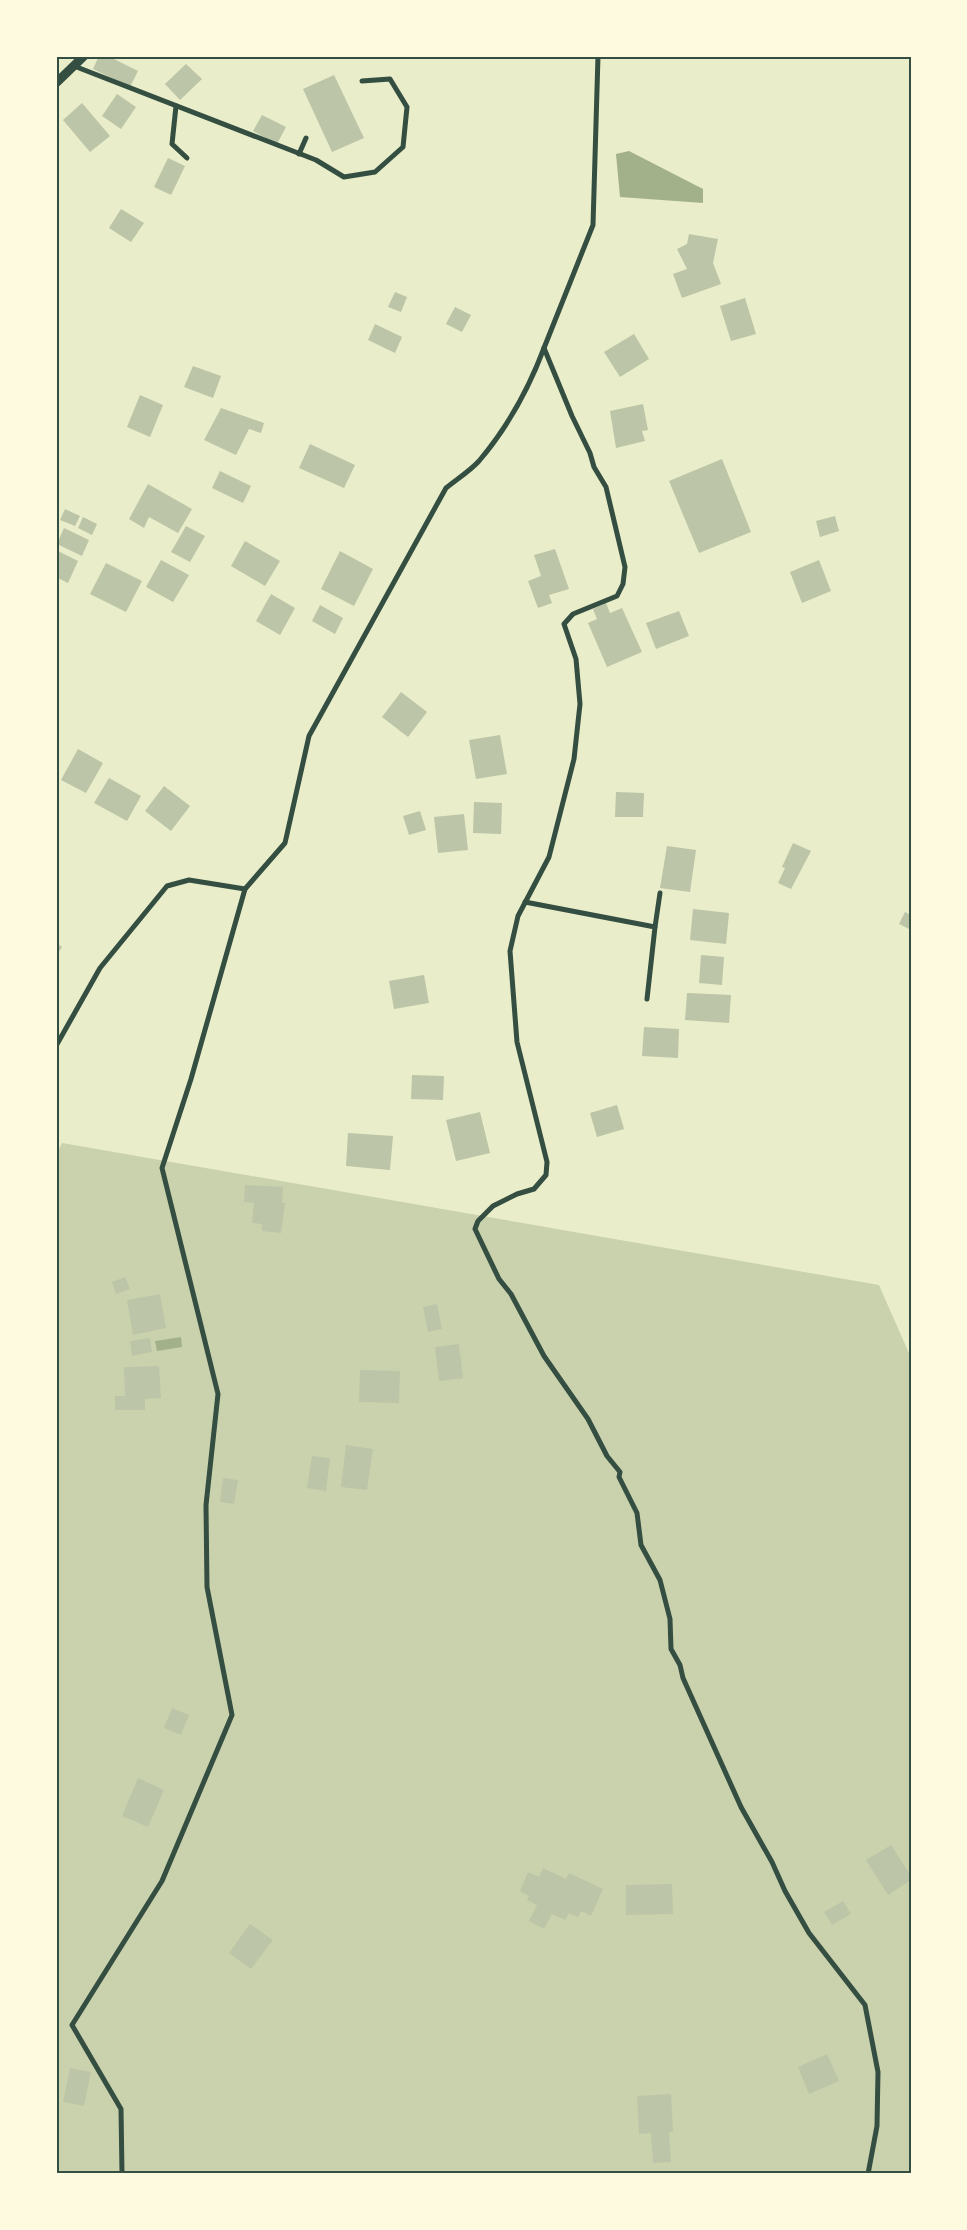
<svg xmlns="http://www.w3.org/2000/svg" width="967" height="2230" viewBox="0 0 967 2230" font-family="'Archivo Narrow',sans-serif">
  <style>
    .green { fill: #cad2ad }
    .water { fill: #a3b18a }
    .building { fill: #bcc5a7 }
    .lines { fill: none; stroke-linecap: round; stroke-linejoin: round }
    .minor { stroke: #344e41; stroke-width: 5 }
    .tertiary { stroke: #344e41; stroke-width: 9 }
    .neatline { fill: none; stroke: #344e41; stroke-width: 2 }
  </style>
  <rect width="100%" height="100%" fill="#e9edc9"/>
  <polygon class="green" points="62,1143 879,1285 911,1358 911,2174 56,2174 56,1155"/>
  <g class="water">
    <polygon points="629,151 703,189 703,203 620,197 616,154"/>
    <polygon points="181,1337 182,1347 157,1351 155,1341"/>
  </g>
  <g class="building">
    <polygon points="99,56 108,56 138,71 130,87 93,69"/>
    <polygon points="186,64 202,79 180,100 165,84"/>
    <polygon points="334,75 364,138 332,152 303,89"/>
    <polygon points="117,94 136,107 121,129 102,116"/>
    <polygon points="82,103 110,136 90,152 63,120"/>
    <polygon points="262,115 286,127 277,144 253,131"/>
    <polygon points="168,158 185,166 171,195 154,187"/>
    <polygon points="121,209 144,223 131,242 109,228"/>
    <polygon points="689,234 718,239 713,263 721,284 682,298 673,274 687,269 677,249 687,244"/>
    <polygon points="395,292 407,297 401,312 388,307"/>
    <polygon points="745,298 756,334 731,341 720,306"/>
    <polygon points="455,307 471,315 462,332 446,324"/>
    <polygon points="375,324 402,337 395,353 368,340"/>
    <polygon points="634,334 649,359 620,377 604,352"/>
    <polygon points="193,366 221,376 213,398 184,387"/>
    <polygon points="140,395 163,405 150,437 127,427"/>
    <polygon points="643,404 648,430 642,431 645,441 616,448 610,411"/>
    <polygon points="221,408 264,423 261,433 249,429 236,455 204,440"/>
    <polygon points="310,444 355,465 344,488 299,468"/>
    <polygon points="722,459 751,532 699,553 669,481"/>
    <polygon points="220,471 251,486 243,503 212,488"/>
    <polygon points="148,484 192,509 178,533 149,517 144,528 129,519"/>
    <polygon points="65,509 80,516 75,526 60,520"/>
    <polygon points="835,516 839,531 820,537 816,521"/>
    <polygon points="83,517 97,524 92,535 78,528"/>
    <polygon points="186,526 205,536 190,562 171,552"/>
    <polygon points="64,528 89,540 82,556 57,544"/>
    <polygon points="245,541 280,561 265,586 231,566"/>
    <polygon points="555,549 569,589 549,595 552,603 538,608 528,581 541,576 534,555"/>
    <polygon points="56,550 78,561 68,583 56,577"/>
    <polygon points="340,551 373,569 354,606 321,589"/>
    <polygon points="161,560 189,575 173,602 146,587"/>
    <polygon points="819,560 831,591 802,603 790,572"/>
    <polygon points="106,563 142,581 126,612 90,594"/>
    <polygon points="271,594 295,608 280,635 256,621"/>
    <polygon points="606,603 610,613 622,608 642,652 607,667 588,623 597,619 593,609"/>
    <polygon points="320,605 343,618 335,634 312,621"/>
    <polygon points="679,611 689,636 656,649 646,623"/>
    <polygon points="401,692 427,712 408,737 382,717"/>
    <polygon points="500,735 507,774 476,779 469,740"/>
    <polygon points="78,749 103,763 86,793 61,780"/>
    <polygon points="109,778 141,796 127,821 94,803"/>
    <polygon points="164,786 190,806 171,831 145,811"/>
    <polygon points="616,792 644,793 643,817 615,817"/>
    <polygon points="474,802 502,803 501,834 473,833"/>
    <polygon points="420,811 426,830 409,835 403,816"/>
    <polygon points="464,814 468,850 438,853 434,817"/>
    <polygon points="793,843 811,851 791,889 778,883 785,868 782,867"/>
    <polygon points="667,846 696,850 690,892 660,888"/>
    <polygon points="693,909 729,913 726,944 690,940"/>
    <polygon points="905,912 911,915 911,930 899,924"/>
    <polygon points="56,943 62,947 56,956"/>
    <polygon points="701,955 724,957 722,985 699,983"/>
    <polygon points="424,975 429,1003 394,1009 389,981"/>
    <polygon points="687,993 731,995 729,1023 685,1020"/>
    <polygon points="644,1027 679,1029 678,1058 642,1056"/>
    <polygon points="412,1075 444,1076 443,1100 411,1099"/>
    <polygon points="617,1105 624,1129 597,1137 590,1113"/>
    <polygon points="480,1112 490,1153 456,1161 446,1120"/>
    <polygon points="348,1133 393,1136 390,1170 346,1166"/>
    <polygon points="245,1185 283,1187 282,1203 285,1203 281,1233 262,1231 262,1224 252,1223 254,1203 244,1202"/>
    <polygon points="125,1277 130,1289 116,1294 112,1282"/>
    <polygon points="160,1294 166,1328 133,1335 127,1300"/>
    <polygon points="437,1304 442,1329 428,1332 423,1307"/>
    <polygon points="150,1338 152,1352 132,1356 130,1341"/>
    <polygon points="459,1344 463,1378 439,1381 435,1347"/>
    <polygon points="159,1366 161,1398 145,1399 145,1410 115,1410 115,1396 125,1396 124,1367"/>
    <polygon points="360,1370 400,1371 399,1403 359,1402"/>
    <polygon points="346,1445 373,1449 367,1490 341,1487"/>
    <polygon points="312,1456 330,1458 326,1491 307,1488"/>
    <polygon points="223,1478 238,1480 234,1504 220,1502"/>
    <polygon points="172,1708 189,1715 181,1735 164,1728"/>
    <polygon points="138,1778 164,1790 148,1827 122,1816"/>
    <polygon points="891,1845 911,1876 911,1880 888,1895 866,1860"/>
    <polygon points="543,1868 566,1879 569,1873 603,1889 591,1916 581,1911 578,1917 569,1913 565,1920 552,1914 544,1929 529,1921 537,1905 527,1900 529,1896 520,1891 528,1872 539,1877"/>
    <polygon points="672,1884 673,1914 626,1915 626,1885"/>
    <polygon points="843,1901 851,1914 832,1925 824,1912"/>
    <polygon points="250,1924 273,1940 251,1969 229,1953"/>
    <polygon points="827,2054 839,2081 809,2094 798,2067"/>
    <polygon points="70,2068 91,2072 84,2106 63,2102"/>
    <polygon points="671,2094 673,2132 669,2132 671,2162 653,2163 651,2133 639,2134 637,2096"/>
  </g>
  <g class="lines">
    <g class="minor">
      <polyline points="74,66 316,160 344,177 375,172 403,147 407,107 390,79 362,81"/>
      <polyline points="176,106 172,144 187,158"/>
      <polyline points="299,154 306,138"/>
      <polyline points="544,348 572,416 590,453 594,467 606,487 625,567 623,584 617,596 573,614 564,624 576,659 580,704 574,759 549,857 518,916 510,951 517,1042 547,1162 546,1175 534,1189 517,1194 493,1206 478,1221 475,1229 499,1279 511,1294 544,1356 588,1419 607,1456 620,1472 619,1477 637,1513 641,1545 660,1580 670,1619 671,1649 680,1665 683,1678 741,1807 772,1862 785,1891 809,1933 865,2005 878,2072 877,2126 868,2174"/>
      <polyline points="525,902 655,927 647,999"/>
      <polyline points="655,927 660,893"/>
      <path d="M 56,1046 L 100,968 L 167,886 L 189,880 L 245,889 L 285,843 L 309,736 L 446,488 C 457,479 470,471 479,461 C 507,428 529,388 544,348 L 593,225 L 598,56"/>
      <polyline points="122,2174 121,2109 72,2025 162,1881 232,1715 207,1587 206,1505 218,1394 162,1168 191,1079 245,889"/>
    </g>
    <polyline class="tertiary" points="56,83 84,56"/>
  </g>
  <rect width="967" height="2230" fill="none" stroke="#fefae0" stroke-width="115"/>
  <rect x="58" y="58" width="852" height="2114" class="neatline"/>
</svg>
